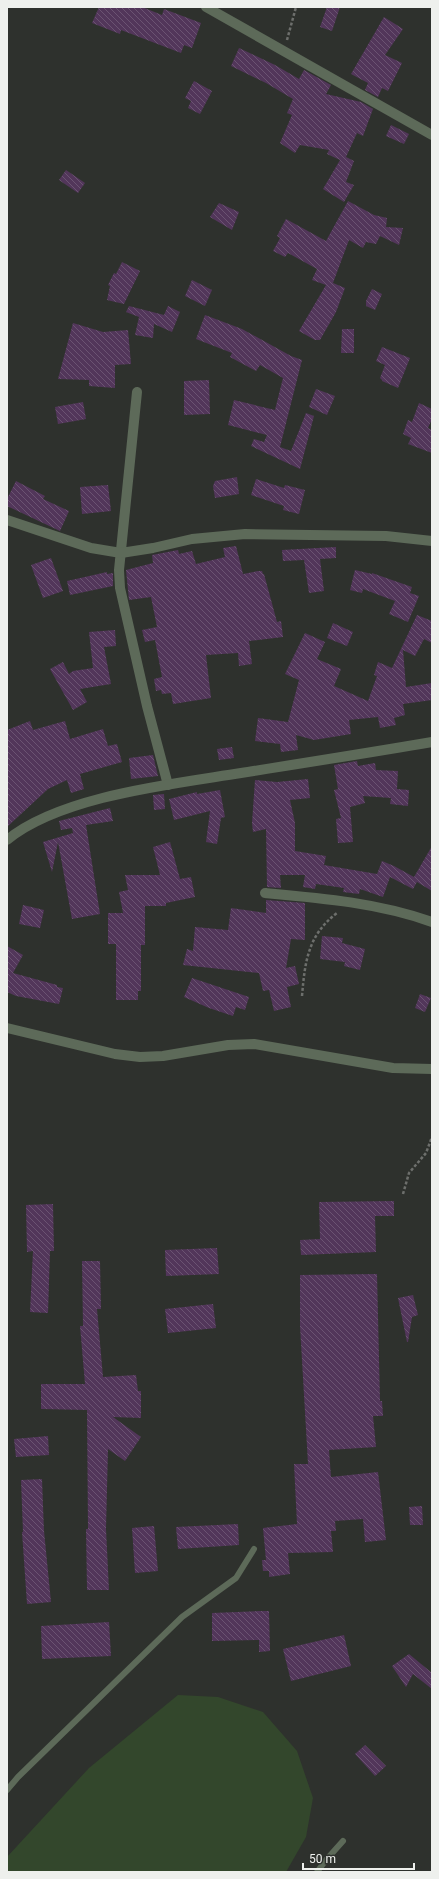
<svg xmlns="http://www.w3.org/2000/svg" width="439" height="1879" viewBox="0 0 439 1879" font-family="Roboto,sans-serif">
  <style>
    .garden { fill: #33472c }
    .building { fill: url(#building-back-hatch) }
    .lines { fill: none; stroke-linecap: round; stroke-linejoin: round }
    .path { stroke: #6d6f6c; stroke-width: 2.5; stroke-dasharray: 3 2; stroke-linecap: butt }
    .lane { stroke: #5d6a59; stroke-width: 6 }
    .street { stroke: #5d6a59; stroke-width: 10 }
  </style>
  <defs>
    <pattern id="building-back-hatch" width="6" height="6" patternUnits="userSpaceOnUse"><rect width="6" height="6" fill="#52365a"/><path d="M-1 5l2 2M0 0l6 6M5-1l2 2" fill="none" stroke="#6b5372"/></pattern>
  </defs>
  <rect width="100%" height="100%" fill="#2e312d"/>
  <polygon class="garden" points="178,1695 218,1697 263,1712 297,1751 313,1798 306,1837 286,1872 7,1872 7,1857 89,1768"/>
  <g class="building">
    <polygon points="99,7 142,7 162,15 164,9 201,23 192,48 184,45 181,53 121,30 120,34 92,23"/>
    <polygon points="327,7 340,7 332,31 320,27"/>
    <polygon points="384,17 403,29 385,55 402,63 388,91 382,88 378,97 365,90 368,83 351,74"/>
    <polygon points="239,48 275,65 299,79 304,70 331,85 326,94 361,102 373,109 363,136 357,133 346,157 354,161 346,182 354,185 344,202 323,189 340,160 327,154 329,150 300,145 295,153 280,143 292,115 287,113 293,99 266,83 231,66"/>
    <polygon points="194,81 212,91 200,114 188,108 191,101 185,98"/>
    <polygon points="391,125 409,134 404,144 386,136"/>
    <polygon points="66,170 85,183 78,193 59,180"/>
    <polygon points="348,201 374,215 387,218 386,227 403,228 399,245 380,236 376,244 366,242 363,248 349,240 333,283 345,288 336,312 320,340 315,340 299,331 326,285 312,280 317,269 288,253 285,257 273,251 280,238 277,236 286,219 326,241"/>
    <polygon points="219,203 239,212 232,230 210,217"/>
    <polygon points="122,262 140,271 124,304 107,300 110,286 108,285 114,273 116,274"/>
    <polygon points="192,280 212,290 205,306 185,296"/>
    <polygon points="372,289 382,294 375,310 366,306 366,301"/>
    <polygon points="129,306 164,315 168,306 180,312 172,332 154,324 153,338 135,335 139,317 126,312"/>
    <polygon points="205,315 242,329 291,356 302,360 280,447 291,451 306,413 314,416 300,469 251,446 254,439 264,442 267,435 228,425 234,400 275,410 283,378 260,365 256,371 230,357 232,353 196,339"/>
    <polygon points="73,323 103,332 128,330 131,364 115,365 115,388 89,386 89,380 58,379"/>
    <polygon points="342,329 354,329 354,353 341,353"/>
    <polygon points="382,347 410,358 398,388 382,381 382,380 380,378 385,365 376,361"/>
    <polygon points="209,380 210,414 184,415 184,381"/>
    <polygon points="316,389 335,396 327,415 309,407"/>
    <polygon points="83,402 86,419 58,424 55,407"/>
    <polygon points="419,403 432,409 432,419 428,428 432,430 432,453 408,444 411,438 403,434 408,420 412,422"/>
    <polygon points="237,477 239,494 215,498 213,486 215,481"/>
    <polygon points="256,479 284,488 285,485 305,490 299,514 283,510 284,506 251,495"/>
    <polygon points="16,481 45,496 43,499 69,511 60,531 7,506 7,499"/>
    <polygon points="108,485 111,511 82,514 80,487"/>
    <polygon points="236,546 243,574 258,571 262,571 263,574 264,574 277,622 281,621 283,637 249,641 252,664 239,666 238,653 206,655 211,698 173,704 171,693 162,694 161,690 156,691 154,679 162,677 155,640 145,642 142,630 157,627 151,597 129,600 126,570 153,563 152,555 178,550 179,554 192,551 196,564 225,557 223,548"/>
    <polygon points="336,547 336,558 320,559 324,591 309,593 304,560 283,561 282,550"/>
    <polygon points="51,558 63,591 43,598 31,565"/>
    <polygon points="355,570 372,574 372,573 412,587 410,593 419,596 408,622 389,614 395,601 363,589 362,593 350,590"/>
    <polygon points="107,572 107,574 113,573 113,586 70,595 67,581"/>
    <polygon points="417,615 432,621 432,643 424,639 415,656 403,650 406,687 432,683 432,700 403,704 405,715 394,718 396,725 380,728 378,717 349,720 351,734 314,740 296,735 298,750 281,752 280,744 255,741 258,718 288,722 299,680 285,674 305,633 325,642 317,659 341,669 334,686 368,701 377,676 374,675 378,662 392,668"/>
    <polygon points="333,623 353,632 347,646 327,638"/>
    <polygon points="115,630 116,646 104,647 111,684 80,689 87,702 73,710 50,669 63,662 69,674 73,671 93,668 89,632"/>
    <polygon points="30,721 33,730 65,721 70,739 103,729 108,746 117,744 122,762 80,774 84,789 71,793 67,780 48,789 7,827 7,730"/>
    <polygon points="232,747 234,758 219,760 217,749"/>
    <polygon points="153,755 158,776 131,779 129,758"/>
    <polygon points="357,761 358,766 375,763 376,770 398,771 397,789 409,790 408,806 390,804 391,798 363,796 365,803 350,807 353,842 338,843 336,819 341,818 334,790 338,789 334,765"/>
    <polygon points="308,779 310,798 290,800 295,823 295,851 326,856 324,865 377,874 382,861 394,866 414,877 432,846 432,891 417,882 413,889 390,877 383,897 360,889 359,894 343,892 344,888 316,884 315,889 303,887 305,875 280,875 281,888 267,887 266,829 253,832 252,823 255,780 277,782"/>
    <polygon points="220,790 225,817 221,818 217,844 206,842 210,811 174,820 169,799 197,792 197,794"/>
    <polygon points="164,794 165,809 154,810 153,795"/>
    <polygon points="110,808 113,821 86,825 100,914 72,919 58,842 52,872 43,842 73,833 72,828 61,830 59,821"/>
    <polygon points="170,842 180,879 191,877 195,897 166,903 166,906 145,906 145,945 141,945 141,991 138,991 138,1000 116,1000 116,944 108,944 108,913 123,913 119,892 128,890 125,875 160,875 153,847"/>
    <polygon points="266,900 305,903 305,940 291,939 286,968 295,966 299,984 287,987 291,1007 274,1011 269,990 263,991 259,973 183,965 187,949 193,951 195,927 228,930 231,908 266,913"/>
    <polygon points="23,905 44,910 40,928 19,924"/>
    <polygon points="322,936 343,938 342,943 365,949 360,970 344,966 345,962 320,959"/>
    <polygon points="7,946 23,955 13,973 57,985 57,987 63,988 59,1004 16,996 7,992"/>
    <polygon points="192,978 249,997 245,1010 236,1007 233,1016 209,1008 184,997"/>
    <polygon points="420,994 431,998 425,1012 415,1008"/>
    <polygon points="394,1201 394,1216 375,1216 376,1252 301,1255 300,1240 320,1239 319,1202"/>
    <polygon points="53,1204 54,1251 50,1251 48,1313 30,1312 33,1251 27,1252 26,1205"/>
    <polygon points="217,1248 219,1274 166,1276 165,1250"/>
    <polygon points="82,1261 100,1261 101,1309 97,1309 103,1377 136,1375 138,1391 141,1391 141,1418 113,1417 141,1437 125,1461 108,1449 106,1529 109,1590 87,1590 86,1529 88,1529 87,1410 41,1409 41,1384 85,1384 80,1326 83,1326"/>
    <polygon points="377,1274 380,1401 382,1401 383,1416 373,1416 376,1447 329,1450 331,1477 378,1472 386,1540 365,1542 363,1519 335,1521 336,1531 331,1531 333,1552 288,1553 290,1574 269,1577 269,1571 263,1571 262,1560 266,1560 263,1528 297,1524 294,1464 308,1464 300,1326 300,1275"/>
    <polygon points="413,1295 418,1315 412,1317 408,1342 407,1342 398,1298"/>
    <polygon points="213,1304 216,1328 168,1333 165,1309"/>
    <polygon points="48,1436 49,1455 16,1457 14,1439"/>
    <polygon points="42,1479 44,1531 51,1602 27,1604 22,1532 23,1532 21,1480"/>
    <polygon points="422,1506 423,1525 410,1525 409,1507"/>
    <polygon points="238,1524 239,1545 178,1549 176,1527"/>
    <polygon points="154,1526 158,1571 135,1573 132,1528"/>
    <polygon points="259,1611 269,1611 270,1651 259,1652 259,1640 212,1641 212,1613"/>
    <polygon points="109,1622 111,1656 42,1659 41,1626"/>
    <polygon points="344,1635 351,1666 291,1681 283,1649"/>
    <polygon points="409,1654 432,1673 432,1689 413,1674 406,1687 392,1666"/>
    <polygon points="365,1745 386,1766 375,1776 355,1754"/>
  </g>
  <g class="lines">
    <g class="path">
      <polyline points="287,40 296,7"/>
      <path d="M 302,996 C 305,961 308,935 337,913"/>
      <polyline points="403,1194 409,1173 426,1153 432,1137"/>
    </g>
    <g class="lane">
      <polyline points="7,1790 18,1777 182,1617 236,1578 254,1549"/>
      <polyline points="317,1872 326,1860 343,1841"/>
    </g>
    <g class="street">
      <polyline points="206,7 432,135"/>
      <polyline points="137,392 119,570 120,588 147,706 168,785"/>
      <polyline points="7,520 91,548 121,553 153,548 192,539 245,534 386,536 432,541"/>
      <path d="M 7,840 C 60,796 173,784 241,773 C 304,763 368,753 432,742"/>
      <path d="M 265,893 C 321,898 379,903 432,922"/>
      <polyline points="7,1028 115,1054 140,1057 163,1056 228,1045 254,1044 393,1068 432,1069"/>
    </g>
  </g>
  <rect width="439" height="1879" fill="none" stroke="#eef0ed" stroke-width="16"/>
  <path d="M303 1863v6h111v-6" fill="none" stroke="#eef0ed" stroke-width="2"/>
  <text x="309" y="1863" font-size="12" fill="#eef0ed" stroke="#2e312d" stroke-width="3" paint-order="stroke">50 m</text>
</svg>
